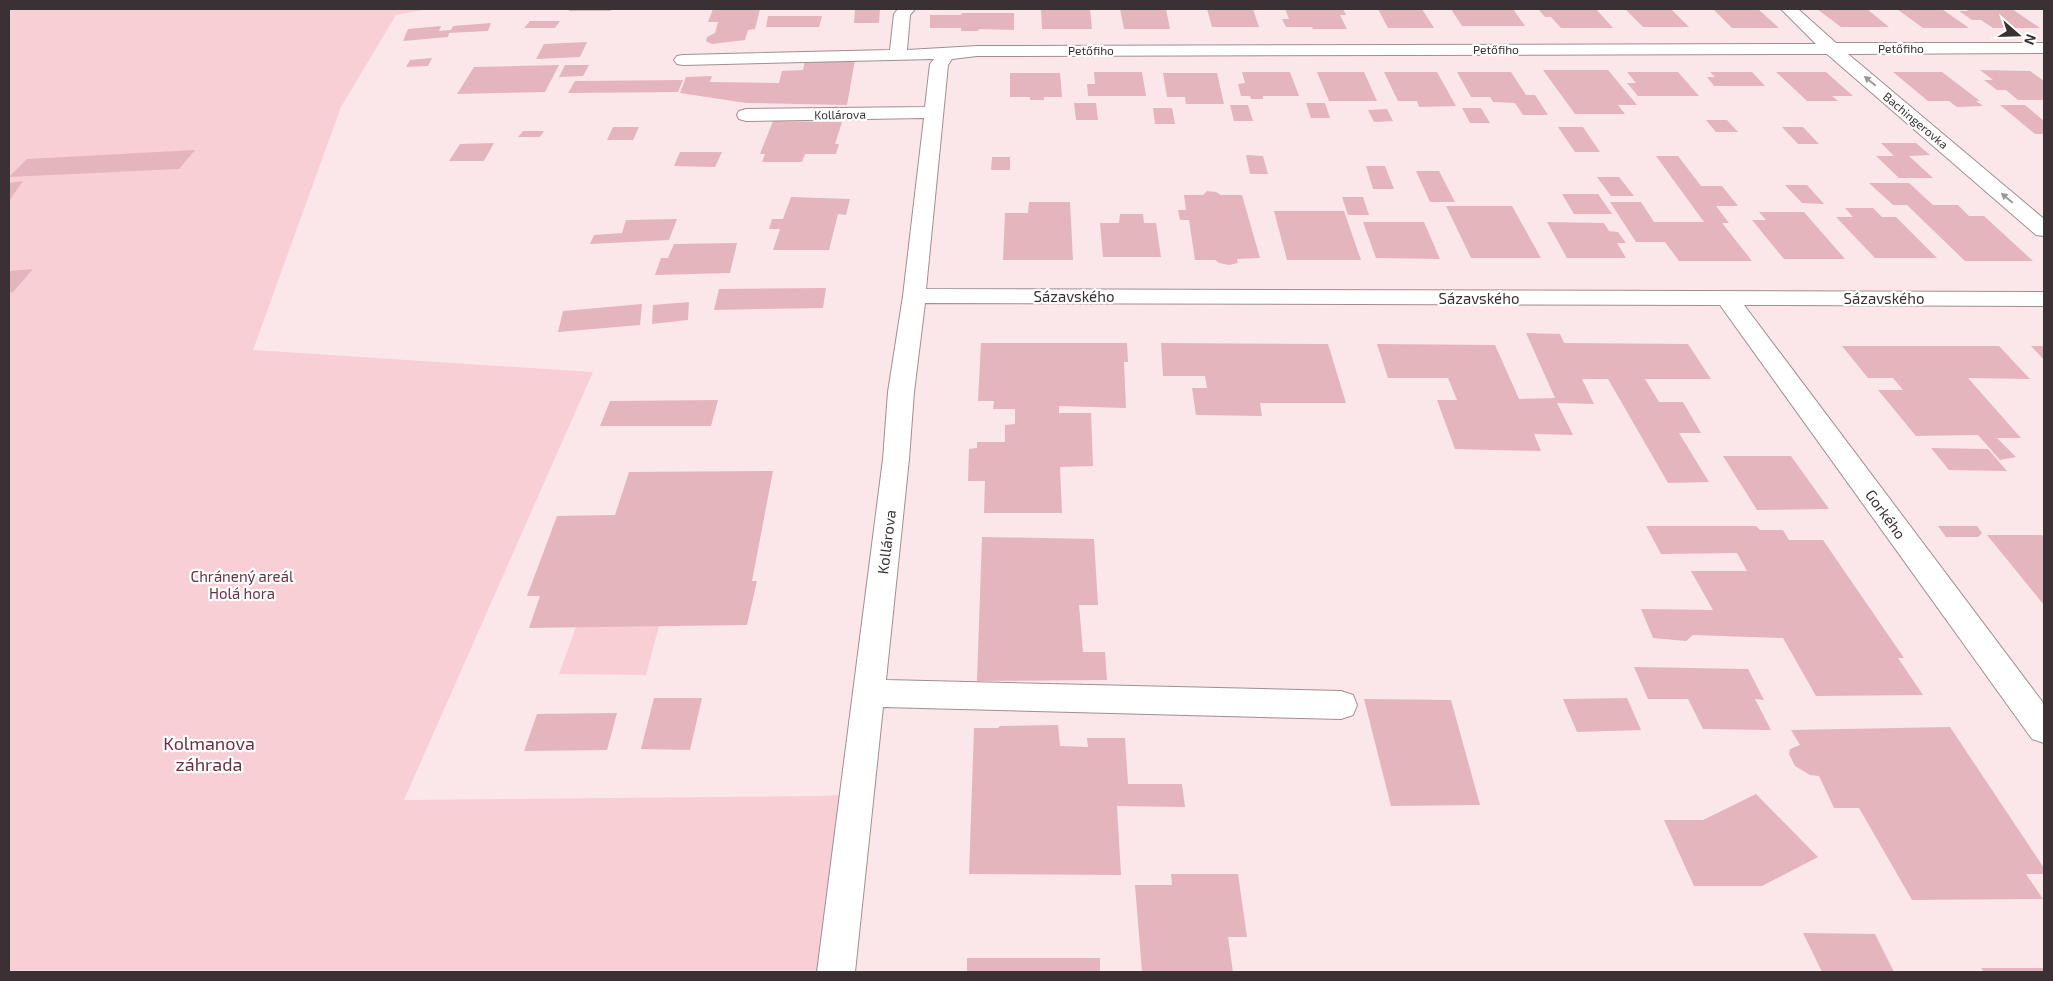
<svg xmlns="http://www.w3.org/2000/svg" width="2053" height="981" viewBox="0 0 2053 981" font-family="'Exo 2',sans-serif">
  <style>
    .green { fill: #f9cfd6 }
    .building { fill: #e4b5bd }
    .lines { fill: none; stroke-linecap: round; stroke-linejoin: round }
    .minor-casing { stroke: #a18e91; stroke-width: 2 }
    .minor { fill: #fff; fill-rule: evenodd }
    .oneway { fill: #9c9899 }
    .labels { text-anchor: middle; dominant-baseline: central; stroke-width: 4.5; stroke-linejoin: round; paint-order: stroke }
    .far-street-label { font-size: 12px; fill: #393133; stroke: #fff }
    .street-label { font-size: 15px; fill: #393133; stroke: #fff }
    .park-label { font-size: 15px; fill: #6b313f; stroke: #fff }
    .near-park-label { font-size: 18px; fill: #6b313f; stroke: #fff }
  </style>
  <rect width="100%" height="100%" fill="#fbe7ea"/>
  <g class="green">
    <polygon points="9,9 427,9 396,15 341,107 253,350 593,372 404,800 822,796 853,794 847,882 836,972 9,972"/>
    <polygon points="659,626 646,675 559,674 576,627"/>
  </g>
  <g class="building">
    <polygon points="570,9 612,9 611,11 569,11"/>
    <polygon points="713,9 760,9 755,29 748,30 745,40 712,44 706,41 707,37 715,33 718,22 708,22"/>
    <polygon points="855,9 880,9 879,23 854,23"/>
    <polygon points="1041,9 1090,9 1092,29 1042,29"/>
    <polygon points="1120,9 1166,9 1170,29 1124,29"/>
    <polygon points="1207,9 1253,9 1259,27 1212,27"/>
    <polygon points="1285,9 1343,9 1346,15 1340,15 1347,29 1313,29 1312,27 1286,27 1282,19 1289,19"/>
    <polygon points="1378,9 1422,9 1434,28 1388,28"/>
    <polygon points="1451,9 1513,9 1525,26 1462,26"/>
    <polygon points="1566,9 1596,9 1613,28 1561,28 1551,17 1545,17 1539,10"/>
    <polygon points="1625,9 1671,9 1689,27 1643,27"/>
    <polygon points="1713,9 1758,9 1779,28 1732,28"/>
    <polygon points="1817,9 1867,9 1889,27 1841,27"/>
    <polygon points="1897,9 1942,9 1969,28 1923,28"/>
    <polygon points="1965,9 2012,9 2040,28 1993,28 1981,20 1972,20 1959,11 1968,11"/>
    <polygon points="962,13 1014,13 1014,30 979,29 978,31 961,31 961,28 930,28 930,15 961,15"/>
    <polygon points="768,16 822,16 819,27 766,27"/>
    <polygon points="530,21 560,21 555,28 524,28"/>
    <polygon points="491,23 488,31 449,33 448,37 403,41 408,29 441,26 439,31 451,30 453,26"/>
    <polygon points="587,42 580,57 536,59 544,44"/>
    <polygon points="432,58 428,66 406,67 410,60"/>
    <polygon points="855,60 847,105 746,103 680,93 686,77 712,76 710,82 779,83 782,71 803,70 805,61"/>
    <polygon points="559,65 545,92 457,94 474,67"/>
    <polygon points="565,65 589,65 583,76 559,77"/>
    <polygon points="1543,70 1608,70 1637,105 1618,105 1625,114 1575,114"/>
    <polygon points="1980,70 2030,71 2044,81 2044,100 2018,100 2006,90 1997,90 1984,80 1993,80"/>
    <polygon points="1094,72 1142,72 1146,96 1088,96 1087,84 1095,84"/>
    <polygon points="1242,72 1290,72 1299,96 1263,96 1263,99 1251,99 1250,96 1241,96 1238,84 1245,83"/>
    <polygon points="1317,72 1364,72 1377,101 1329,101"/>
    <polygon points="1384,72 1437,72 1456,106 1419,107 1417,101 1398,101"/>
    <polygon points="1457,72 1511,72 1526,95 1535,95 1548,115 1523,115 1515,103 1493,102 1490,97 1471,97"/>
    <polygon points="1627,72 1678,72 1699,96 1638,96 1627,83 1636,83"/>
    <polygon points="1710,72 1752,72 1765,86 1714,86 1707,77 1715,77"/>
    <polygon points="1776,72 1826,72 1853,96 1832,96 1838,101 1807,101"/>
    <polygon points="1893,72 1942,72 1980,101 1976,101 1983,106 1957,107 1949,101 1928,101"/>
    <polygon points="1010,73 1060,73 1062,97 1044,97 1044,100 1030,100 1030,97 1010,97"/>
    <polygon points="1163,73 1217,73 1224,104 1186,104 1185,97 1167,97"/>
    <polygon points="683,80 678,92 568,93 575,81"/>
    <polygon points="1074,103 1096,103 1098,120 1076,120"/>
    <polygon points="1306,103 1325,103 1330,118 1311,118"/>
    <polygon points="1230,105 1248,105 1253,121 1234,121"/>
    <polygon points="2000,105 2025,105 2044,121 2044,134 2035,134"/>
    <polygon points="1153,108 1172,108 1175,124 1155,124"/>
    <polygon points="1462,108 1481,108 1490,123 1470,123"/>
    <polygon points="1387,109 1393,121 1374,122 1368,110"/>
    <polygon points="1706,120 1727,120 1738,132 1716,132"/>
    <polygon points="773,121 842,122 835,144 839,144 836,154 805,154 802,162 762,162 765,154 760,154"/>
    <polygon points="613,127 639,127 633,140 607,140"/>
    <polygon points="1558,127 1583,127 1600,152 1575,152"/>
    <polygon points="1782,127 1803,127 1819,144 1798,144"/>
    <polygon points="523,131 544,131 540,137 518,137"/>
    <polygon points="494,143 484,161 449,161 460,144"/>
    <polygon points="1881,143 1916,143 1930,155 1909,156 1933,178 1899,178 1876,156 1894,156"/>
    <polygon points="195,150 179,169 9,177 27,159"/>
    <polygon points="680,152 722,152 715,167 674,166"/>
    <polygon points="1246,155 1263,156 1268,174 1250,174"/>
    <polygon points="1656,156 1678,156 1701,186 1722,186 1738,206 1716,206 1729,223 1722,223 1752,261 1679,261 1665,242 1636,242 1610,202 1641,202 1654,222 1704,222"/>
    <polygon points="992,157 1010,157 1010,170 991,170"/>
    <polygon points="1366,166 1385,166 1394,189 1373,189"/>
    <polygon points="1416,171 1439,171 1455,202 1430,202"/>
    <polygon points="1597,177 1619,177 1634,196 1611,196"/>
    <polygon points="23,181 9,201 9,183"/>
    <polygon points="1869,183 1909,183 1933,205 1958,205 1969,216 1984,216 2033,261 1965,261 1907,205 1893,205"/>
    <polygon points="1785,185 1807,185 1824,204 1802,203"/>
    <polygon points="1207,191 1216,192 1221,195 1242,195 1260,258 1237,259 1238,263 1229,265 1219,263 1215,260 1195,260 1189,220 1180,220 1178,210 1186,210 1184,195 1203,195"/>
    <polygon points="1562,194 1598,194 1612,214 1574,214"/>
    <polygon points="791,197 850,199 846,215 838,214 829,250 773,250 780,229 769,229 772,219 783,219"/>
    <polygon points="1342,197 1363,197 1369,215 1348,215"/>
    <polygon points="1029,202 1070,202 1073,260 1003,260 1005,213 1028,213"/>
    <polygon points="1446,206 1512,206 1541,258 1471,258"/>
    <polygon points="1845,208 1873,208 1882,217 1896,217 1937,258 1875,258 1836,217 1853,217"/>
    <polygon points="1274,211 1344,211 1361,260 1287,260"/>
    <polygon points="1759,212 1804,212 1845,259 1784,259 1752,220 1766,220"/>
    <polygon points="1120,214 1143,214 1144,223 1156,223 1161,257 1103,257 1100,223 1119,223"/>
    <polygon points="677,219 669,240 590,244 594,235 622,233 626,220"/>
    <polygon points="1363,222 1424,222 1440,259 1376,258"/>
    <polygon points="1547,222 1604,223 1609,231 1618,232 1626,243 1617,243 1626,258 1567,258"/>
    <polygon points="737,243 730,273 655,275 661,258 668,258 674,244"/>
    <polygon points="33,269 13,292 9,293 9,271"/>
    <polygon points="826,288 823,308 714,310 719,289"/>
    <polygon points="689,302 688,320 652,324 653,305"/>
    <polygon points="642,304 640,325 558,332 563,311"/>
    <polygon points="1526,333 1560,334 1564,343 1688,344 1711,379 1645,379 1659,402 1683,402 1701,433 1679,433 1709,482 1668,483 1608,379 1582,379 1594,404 1557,403 1573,435 1534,434 1541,451 1455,449 1437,400 1457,400 1448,378 1388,378 1377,344 1495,345 1519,399 1555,398"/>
    <polygon points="981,343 1127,343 1128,362 1124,362 1126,408 1059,406 1059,413 1091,413 1093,466 1060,467 1062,513 984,513 985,481 968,481 969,449 977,448 977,442 1005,442 1005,425 1015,424 1015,409 993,409 994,401 978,401"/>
    <polygon points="1161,343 1328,344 1346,403 1260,403 1262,416 1196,415 1192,388 1207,388 1205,376 1163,376"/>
    <polygon points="1842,346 1999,346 2030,379 1968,378 2021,438 1997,438 2016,457 2000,460 1978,435 1916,436 1878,390 1903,390 1893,378 1868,378"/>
    <polygon points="2031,346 2044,346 2044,360"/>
    <polygon points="718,400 711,426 600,426 610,401"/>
    <polygon points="1931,448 1988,449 2007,471 1949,470"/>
    <polygon points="1723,456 1791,456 1829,509 1757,510"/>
    <polygon points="773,471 752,581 757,581 747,625 529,628 540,596 527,596 557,516 615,515 629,472"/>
    <polygon points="1646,526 1756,526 1760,530 1783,530 1789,540 1823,540 1904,658 1898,658 1923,695 1816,696 1783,638 1693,635 1686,641 1653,638 1641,609 1713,610 1691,571 1747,571 1737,553 1661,554"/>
    <polygon points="1938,526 1977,526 1982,533 1978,537 1946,537"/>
    <polygon points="1987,535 2042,535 2044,538 2044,605"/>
    <polygon points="982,537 1094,539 1098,605 1079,605 1083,652 1105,652 1107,680 977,681"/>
    <polygon points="1634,667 1748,669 1764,700 1755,699 1771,730 1703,729 1688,699 1648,699"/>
    <polygon points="654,698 702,698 690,750 641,749"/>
    <polygon points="1627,698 1641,730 1577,732 1563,699"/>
    <polygon points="1364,699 1451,700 1480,805 1391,806"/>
    <polygon points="617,713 607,750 524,751 537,714"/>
    <polygon points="1058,725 1060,746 1088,747 1087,738 1125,738 1128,784 1182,784 1185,807 1117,806 1121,875 969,874 974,728 998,728 1000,726"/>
    <polygon points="1950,727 2044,868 2044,874 2026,874 2043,899 1912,900 1859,808 1834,808 1819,776 1810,775 1795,766 1789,754 1790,749 1800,745 1791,730"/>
    <polygon points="1756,794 1818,857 1762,886 1694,886 1664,820 1703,820"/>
    <polygon points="1171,874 1238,874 1247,937 1228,937 1233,972 1142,972 1135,885 1172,885"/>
    <polygon points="1803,933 1875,934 1894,972 1822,972"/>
    <rect x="967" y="958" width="133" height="14"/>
    <polygon points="1981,968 2044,968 2044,972 1984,972"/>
  </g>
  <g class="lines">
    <g class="minor-casing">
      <polygon id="minor" points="898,9 915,9 910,15 907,50 977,46 1816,44 1781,9 1798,9 1836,43 2044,43 2044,53 1848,54 2044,219 2044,236 2036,235 1827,54 977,56 952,59 948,65 926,289 2044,292 2044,306 1744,305 2044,704 2044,743 2032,739 1720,305 925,303 914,392 909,459 886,680 1341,691 1353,695 1357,705 1353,715 1341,719 883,707 855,972 817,972 883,459 888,392 903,296 924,118 746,121 739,119 737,115 739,111 746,109 925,107 930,64 934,59 683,65 677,64 674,60 677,56 683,55 890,50 894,14"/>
    </g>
    <use href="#minor" class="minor"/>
  </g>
  <defs><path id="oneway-solid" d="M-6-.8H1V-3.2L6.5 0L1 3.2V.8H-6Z" transform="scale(1.25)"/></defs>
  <g class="oneway">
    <use href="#oneway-solid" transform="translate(1870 81) rotate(-140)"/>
    <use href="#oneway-solid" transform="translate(2007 198) rotate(-140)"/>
  </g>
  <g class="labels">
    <g class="far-street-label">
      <text x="1901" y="48">Petőfiho</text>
      <text x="1496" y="49">Petőfiho</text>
      <text x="1091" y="50">Petőfiho</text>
      <text transform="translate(840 114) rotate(-1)">Kollárova</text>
      <text transform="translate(1916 120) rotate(40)">Bachingerovka</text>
    </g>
    <g class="street-label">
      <text x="1074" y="296">Sázavského</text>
      <text x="1479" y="298">Sázavského</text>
      <text x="1884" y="298">Sázavského</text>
      <text transform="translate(1886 514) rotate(54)">Gorkého</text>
      <text transform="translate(886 542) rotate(-83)">Kollárova</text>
    </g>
    <g class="park-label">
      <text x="242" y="576">Chránený areál<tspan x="242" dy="17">Holá hora</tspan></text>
    </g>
    <g class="near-park-label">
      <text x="209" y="743">Kolmanova<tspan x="209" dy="21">záhrada</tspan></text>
    </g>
  </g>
  <rect width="2053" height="981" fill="none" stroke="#393133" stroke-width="20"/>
  <g transform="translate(2018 35) rotate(110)" stroke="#ffffff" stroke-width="4" paint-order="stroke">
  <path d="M0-4L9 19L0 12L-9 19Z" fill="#393133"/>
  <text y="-8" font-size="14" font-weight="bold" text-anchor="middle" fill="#393133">N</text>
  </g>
</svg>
